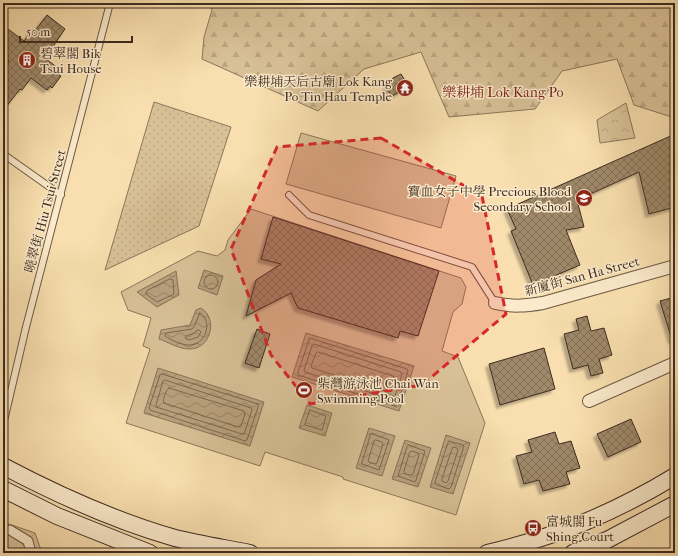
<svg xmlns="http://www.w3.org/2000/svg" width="678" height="556" viewBox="0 0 678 556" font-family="'IM FELL French Canon','Noto Serif TC',serif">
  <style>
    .grass { fill: url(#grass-dots); stroke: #8b765c }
    .forest { fill: url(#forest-firs); stroke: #8b765c }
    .park { fill: url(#park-crowns); stroke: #8b765c }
    .pitch { fill: #d9c197; stroke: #8b765c }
    .water { fill: url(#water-waves); stroke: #877358 }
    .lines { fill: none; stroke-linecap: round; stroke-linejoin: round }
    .shore { stroke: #7b674f; stroke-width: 1 }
    .building { fill: url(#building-cross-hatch); stroke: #3d2c20; filter: url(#shadow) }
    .service-casing { stroke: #6c5944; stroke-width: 8 }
    .pedestrian-casing { stroke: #6c5944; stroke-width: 11 }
    .minor-casing { stroke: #6c5944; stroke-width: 14 }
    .secondary-casing { stroke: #3d2c20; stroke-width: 18 }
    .service { stroke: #fbeacb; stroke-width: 6 }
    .pedestrian { stroke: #fbeacb; stroke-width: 9 }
    .minor { stroke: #fbeacb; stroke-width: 12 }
    .secondary { stroke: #fbeacb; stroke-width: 16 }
    .marked { fill: #d62828; fill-opacity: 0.2; stroke: #d62828; stroke-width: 3; stroke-dasharray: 8 5; stroke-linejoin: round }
    .labels { text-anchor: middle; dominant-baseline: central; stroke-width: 3; stroke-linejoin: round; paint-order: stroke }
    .poi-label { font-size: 13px; fill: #3d2c20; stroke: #fbeacb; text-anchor: start }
    .street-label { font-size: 13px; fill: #3d2c20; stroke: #fbeacb }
    .neighbourhood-label { font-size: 14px; fill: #7a1f14; stroke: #fbeacb }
  </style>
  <defs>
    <pattern id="grass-dots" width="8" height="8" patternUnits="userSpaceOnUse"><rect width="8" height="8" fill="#d9c197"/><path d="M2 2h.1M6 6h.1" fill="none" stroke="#bba682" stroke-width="1.8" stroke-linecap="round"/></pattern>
    <pattern id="forest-firs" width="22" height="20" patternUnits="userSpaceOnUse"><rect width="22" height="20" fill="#d9c197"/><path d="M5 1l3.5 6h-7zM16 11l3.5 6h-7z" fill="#bba682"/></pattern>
    <pattern id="park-crowns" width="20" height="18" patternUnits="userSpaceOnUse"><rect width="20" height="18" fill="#d9c197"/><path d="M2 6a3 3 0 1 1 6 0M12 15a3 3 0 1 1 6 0" fill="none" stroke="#bba682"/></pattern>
    <pattern id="water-waves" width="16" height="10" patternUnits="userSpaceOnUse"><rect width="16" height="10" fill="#b9a27e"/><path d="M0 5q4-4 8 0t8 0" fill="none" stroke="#988467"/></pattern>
    <pattern id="building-cross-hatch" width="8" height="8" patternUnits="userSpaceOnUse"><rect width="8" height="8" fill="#9f896a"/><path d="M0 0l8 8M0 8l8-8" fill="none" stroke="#837057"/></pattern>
    <filter id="shadow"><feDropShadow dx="-3.5" dy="3.5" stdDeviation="1" flood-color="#0004"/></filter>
  </defs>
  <rect width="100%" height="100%" fill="#f9dfaf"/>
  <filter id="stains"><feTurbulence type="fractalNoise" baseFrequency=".005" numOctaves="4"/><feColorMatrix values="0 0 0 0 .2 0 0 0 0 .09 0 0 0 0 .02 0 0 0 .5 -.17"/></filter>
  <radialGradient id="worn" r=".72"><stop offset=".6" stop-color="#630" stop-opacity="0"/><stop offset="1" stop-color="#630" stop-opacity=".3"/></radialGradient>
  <polygon class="grass" points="154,102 231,127 199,226 105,270"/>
  <polygon class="forest" points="210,3 675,3 675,118 634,105 617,59 562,71 535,109 449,117 421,52 364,69 318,111 202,59 204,37 212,10"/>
  <g class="park">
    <polygon points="626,103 635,138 600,143 597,120"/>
    <polygon points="3,522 35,533 42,553 3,553"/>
  </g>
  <g class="pitch">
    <polygon points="301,133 456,176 441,228 286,184"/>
    <polygon points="251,209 461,278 466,287 462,304 453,312 442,351 458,357 485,423 456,515 343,479 343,477 265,452 260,466 126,423 150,349 143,346 151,318 128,310 121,292 198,251 217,256 225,250 228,240"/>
  </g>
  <g class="water">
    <polygon points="204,270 223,276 217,295 198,288"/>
    <polygon points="176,271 179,295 157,307 137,292"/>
    <path d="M 201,308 C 219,319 210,350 189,349 C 179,349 168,342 159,339 L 161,330 L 190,325 L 196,310 Z"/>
    <polygon points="306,333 414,366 399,411 292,377"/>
    <polygon points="158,368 264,402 250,446 144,413"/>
    <polygon points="307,405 332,413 325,436 299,428"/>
    <polygon points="369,428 395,436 382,476 356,468"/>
    <polygon points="446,435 470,443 453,494 430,487"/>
    <polygon points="405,440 431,448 418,487 392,479"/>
  </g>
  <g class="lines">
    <g class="shore">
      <circle cx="211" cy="282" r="7"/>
      <polygon points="170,279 173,280 174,294 157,302 146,294 147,291"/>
      <path d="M 200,313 C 214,322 205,346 189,345 C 181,345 171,340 165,336 L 166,333 L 192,329 L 195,325 Z"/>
      <polygon points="199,330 201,332 198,337 189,340 185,338 186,336 192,334"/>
      <polygon points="310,338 407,369 408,371 397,405 395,406 298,375 298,373"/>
      <polygon points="314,344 401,372 402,374 394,399 391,399 305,372 304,370 312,346"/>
      <polygon points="318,352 393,376 394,378 390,391 388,392 312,368 311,366 316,353"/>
      <polygon points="162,374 258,404 258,407 247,440 245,441 150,410 149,408 160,375"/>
      <polygon points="165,380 251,408 252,410 244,434 242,434 156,407 156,405 163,381"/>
      <path d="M 169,388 L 244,411 L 245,414 L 241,426 L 238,427 L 164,403 C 162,400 166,390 169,388 Z"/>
      <polygon points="310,410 326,416 322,430 305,425"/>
      <polygon points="371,434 373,434 389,440 379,470 362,464"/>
      <polygon points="376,440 382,442 383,444 377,463 375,464 369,462 368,461 374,441"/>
      <polygon points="449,441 463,445 464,446 451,487 449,489 437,485 435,483"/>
      <polygon points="409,445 425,451 416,480 415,482 398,476 407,447"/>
      <polygon points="453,447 457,448 458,450 448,481 446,483 442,481 442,479"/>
      <polygon points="410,452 412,451 418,453 419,455 413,474 411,475 405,474 404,472"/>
    </g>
  </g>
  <g class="building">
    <polygon points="47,15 65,29 54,45 55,46 46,59 62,71 59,75 61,76 52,88 50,86 47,90 31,78 22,90 20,89 3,111 3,69 9,61 3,56 3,35 8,29 24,41 33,29 35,31"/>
    <polygon points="401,74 409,87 392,96 386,88 393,78"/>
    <polygon points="675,134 675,207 649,214 639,172 577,200 584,227 566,230 580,265 533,285 511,231 516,229 507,209"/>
    <polygon points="273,217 439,271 418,336 400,331 398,338 298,308 291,293 246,316 256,280 281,264 261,259"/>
    <polygon points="675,297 675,340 672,340 660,301"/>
    <polygon points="587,316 591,331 604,328 612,355 599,359 603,373 591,376 588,365 573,369 564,334 579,330 576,319"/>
    <polygon points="257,329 270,334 259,368 245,363"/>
    <polygon points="544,348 555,389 500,405 489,364"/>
    <polygon points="631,419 641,442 608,457 597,434"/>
    <polygon points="555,432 559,444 571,441 580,468 566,472 570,484 543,491 539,480 524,484 516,456 532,452 528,440"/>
  </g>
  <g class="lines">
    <g class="service-casing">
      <g id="service">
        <polyline points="3,154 61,195"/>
        <polyline points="289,195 309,215 472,267 495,303"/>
        <polyline points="3,425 26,327 110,3"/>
      </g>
    </g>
    <g class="pedestrian-casing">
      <polyline id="pedestrian" points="10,530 28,541 31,553"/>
    </g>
    <g class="minor-casing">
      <g id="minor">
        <path d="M 495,303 C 513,307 525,306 543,303 L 675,266"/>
        <polyline points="589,401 675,363"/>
      </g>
    </g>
    <g class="secondary-casing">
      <g id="secondary">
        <path d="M 3,466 C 58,495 115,521 175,538 C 200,544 225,548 250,553"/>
        <polyline points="3,489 57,516 150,553"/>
        <path d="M 487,553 C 556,537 614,513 675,476"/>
        <polyline points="573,553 607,540 675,504"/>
      </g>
    </g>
    <use href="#service" class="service"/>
    <use href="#pedestrian" class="pedestrian"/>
    <use href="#minor" class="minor"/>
    <use href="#secondary" class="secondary"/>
  </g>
  <path class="marked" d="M 381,138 L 482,196 L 506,314 L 422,385 L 310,404 L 271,355 L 231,249 L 277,147 Z"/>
  <defs>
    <g id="building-disc" transform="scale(0.9)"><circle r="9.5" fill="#8f2418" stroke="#fbeacb"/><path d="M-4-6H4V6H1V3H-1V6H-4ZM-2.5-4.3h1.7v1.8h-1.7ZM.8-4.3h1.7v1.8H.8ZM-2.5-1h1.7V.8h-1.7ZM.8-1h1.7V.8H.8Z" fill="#fff"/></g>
    <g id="temple-disc" transform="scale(0.9)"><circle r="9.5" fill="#8f2418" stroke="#fbeacb"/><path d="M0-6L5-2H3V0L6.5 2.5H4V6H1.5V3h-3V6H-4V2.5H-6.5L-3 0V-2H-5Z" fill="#fff"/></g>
    <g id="school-disc" transform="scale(0.9)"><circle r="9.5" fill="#8f2418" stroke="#fbeacb"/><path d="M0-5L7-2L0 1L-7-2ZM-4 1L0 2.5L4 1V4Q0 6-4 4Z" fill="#fff"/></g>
    <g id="stadium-disc" transform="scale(0.9)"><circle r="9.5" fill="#8f2418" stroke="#fbeacb"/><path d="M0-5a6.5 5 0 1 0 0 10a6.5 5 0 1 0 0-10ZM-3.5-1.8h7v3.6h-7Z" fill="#fff"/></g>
    <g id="bus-disc" transform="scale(0.9)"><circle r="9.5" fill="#8f2418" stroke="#fbeacb"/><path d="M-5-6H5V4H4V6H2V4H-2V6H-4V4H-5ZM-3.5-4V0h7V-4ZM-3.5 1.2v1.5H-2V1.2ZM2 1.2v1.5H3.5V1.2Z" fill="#fff"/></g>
  </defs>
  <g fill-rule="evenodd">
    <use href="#building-disc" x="27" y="60"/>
    <use href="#temple-disc" x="405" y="88"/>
    <use href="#school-disc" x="584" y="198"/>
    <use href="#stadium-disc" x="304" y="390"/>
    <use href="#bus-disc" x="533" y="528"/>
  </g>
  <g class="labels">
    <g class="poi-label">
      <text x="40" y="53">碧翠閣 Bik<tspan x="40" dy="15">Tsui House</tspan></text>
      <text x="392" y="81" text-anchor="end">樂耕埔天后古廟 Lok Kang<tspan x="392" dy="15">Po Tin Hau Temple</tspan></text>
      <text x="571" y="191" text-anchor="end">寶血女子中學 Precious Blood<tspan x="571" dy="15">Secondary School</tspan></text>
      <text x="317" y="383">柴灣游泳池 Chai Wan<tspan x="317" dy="15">Swimming Pool</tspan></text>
      <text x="546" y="521">富城閣 Fu<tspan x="546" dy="15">Shing Court</tspan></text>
    </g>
    <g class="street-label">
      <text transform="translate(45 211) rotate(-75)">曉翠街 Hiu Tsui Street</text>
      <text transform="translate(582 276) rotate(-15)">新廈街 San Ha Street</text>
    </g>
    <g class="neighbourhood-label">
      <text x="503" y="92">樂耕埔 Lok Kang Po</text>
    </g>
  </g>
  <rect width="678" height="556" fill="none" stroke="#f9dfaf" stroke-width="16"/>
  <rect x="4" y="4" width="670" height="548" fill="none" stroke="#3d2c20" stroke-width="2"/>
  <rect x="8" y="8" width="662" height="540" fill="none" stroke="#3d2c20"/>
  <path d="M20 36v6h112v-6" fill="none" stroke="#3d2c20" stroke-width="2"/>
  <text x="26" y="36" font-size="12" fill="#3d2c20" stroke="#fbeacb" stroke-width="3" paint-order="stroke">50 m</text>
  <rect width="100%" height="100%" filter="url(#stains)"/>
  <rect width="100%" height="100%" fill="url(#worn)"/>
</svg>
